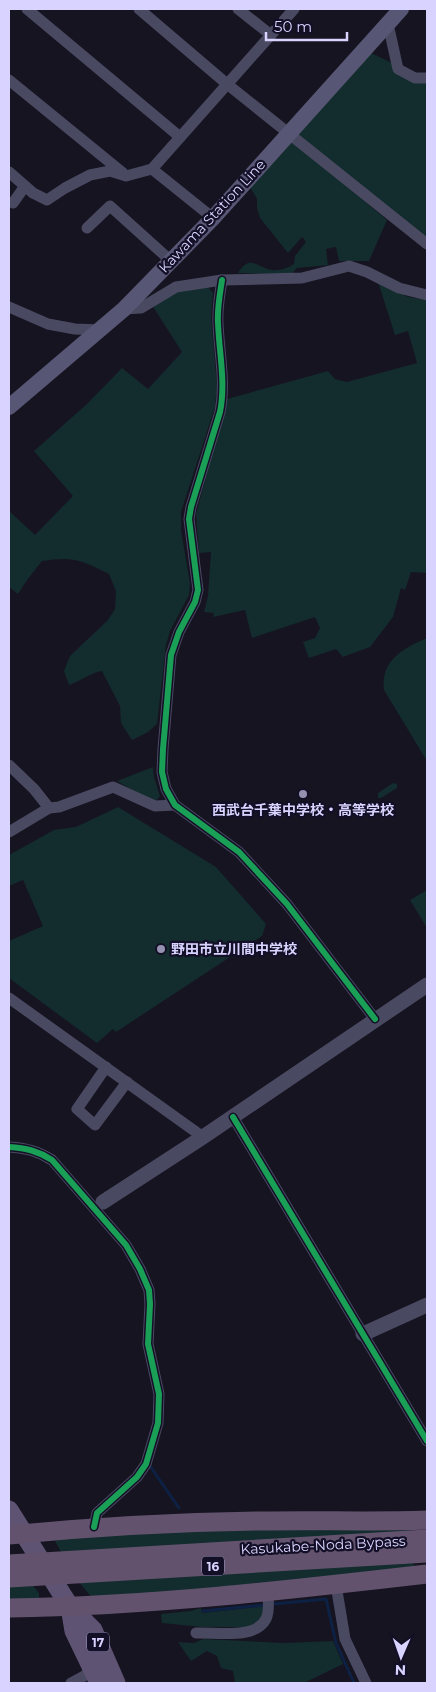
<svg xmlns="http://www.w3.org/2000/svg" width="436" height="1692" viewBox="0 0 436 1692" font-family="Montserrat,'Noto Sans JP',sans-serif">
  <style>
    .green { fill: #132c2d }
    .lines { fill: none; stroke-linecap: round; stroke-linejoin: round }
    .stream { stroke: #0d2144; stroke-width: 3 }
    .minor { stroke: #4a4962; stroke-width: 11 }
    .tertiary { stroke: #4a4962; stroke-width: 15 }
    .secondary { stroke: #575674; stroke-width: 16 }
    .primary { stroke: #5e5373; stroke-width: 19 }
    .trunk { stroke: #62526e; stroke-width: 19 }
    .cycleway-casing { stroke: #130f26; stroke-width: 9 }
    .cycleway { stroke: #1a9f57; stroke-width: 6 }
    .poi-dot { fill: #9591b1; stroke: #130f26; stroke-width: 2 }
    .labels { text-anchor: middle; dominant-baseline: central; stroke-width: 4.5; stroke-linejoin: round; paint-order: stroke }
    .shield { fill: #130f26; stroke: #9e99be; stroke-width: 1 }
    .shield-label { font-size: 12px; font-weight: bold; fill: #d9d4ff }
    .street-label { font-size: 14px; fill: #d9d4ff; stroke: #130f26 }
    .poi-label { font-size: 14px; font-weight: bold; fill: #d9d4ff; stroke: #130f26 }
  </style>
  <rect width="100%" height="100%" fill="#161421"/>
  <g class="green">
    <polygon points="371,53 394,64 427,83 427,241 294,135"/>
    <path d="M 292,140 L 387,220 L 369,261 L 339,261 L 336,247 L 326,249 L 328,265 L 297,268 L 291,274 L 238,273 C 250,253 257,268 272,270 C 279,271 288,268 294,264 L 295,256 L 306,242 L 302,237 L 288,253 L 260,218 L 257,208 L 257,199 L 250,187 Z"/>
    <polygon points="378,282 408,297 427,300 427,573 411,572 405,590 401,588 393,617 370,647 343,657 336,649 309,658 303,642 315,638 320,628 315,617 252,638 245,610 213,617 214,613 204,612 208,596 211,552 199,553 196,514 227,399 328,371 335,379 347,382 417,363 408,331 395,335"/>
    <path d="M 207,286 L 213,293 L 211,316 L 217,386 L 215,407 L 181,512 L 181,530 L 190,583 L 189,595 L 170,631 L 166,645 L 157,724 L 148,732 L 132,740 L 121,723 L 120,706 L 102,671 C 90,673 81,681 69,685 L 64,671 L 70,656 L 108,620 L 115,609 L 116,591 L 109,574 C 81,560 74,556 42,561 L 27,580 L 18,594 L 9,587 L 9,511 L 35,535 L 73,496 L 34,451 L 87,404 L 122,368 L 148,389 L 182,352 L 152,305 L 172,293 Z"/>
    <path d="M 427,638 L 427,761 L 384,690 C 380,661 403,648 427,638 Z"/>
    <polygon points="153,767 154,777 160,796 156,801 139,794 117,781"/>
    <polygon points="393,783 397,784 397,788 381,798 378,798 378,793"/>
    <polygon points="118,807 216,867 266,924 262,936 116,1032 113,1029 97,1043 9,978 9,941 43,926 23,880 9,886 9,864 10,863 9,855 54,830 76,827"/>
    <polygon points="427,890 427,928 410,900"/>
    <polygon points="226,1527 414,1528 411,1531 62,1554 53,1537"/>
    <polygon points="412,1561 416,1569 93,1599 78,1581"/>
    <polygon points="32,1584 39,1593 39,1602 9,1602 9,1585"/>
    <polygon points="264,1606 265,1614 252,1627 202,1627 162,1623 161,1614 191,1611 201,1608 202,1613"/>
    <polygon points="203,1639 284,1643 333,1641 343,1664 304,1683 235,1683 233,1671 221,1668 217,1656 207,1651 191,1661 178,1642 194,1643"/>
  </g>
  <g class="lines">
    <g class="stream">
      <polyline points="150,1466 179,1508"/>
      <polyline points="274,1604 326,1599 336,1643 354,1683"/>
      <polyline points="203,1611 264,1605"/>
    </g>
    <g class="minor">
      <polyline points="27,9 180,137"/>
      <polyline points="139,9 227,84 427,244"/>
      <polyline points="238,9 271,35"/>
      <polyline points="388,24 398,69 415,78 427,78"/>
      <polyline points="9,80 123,173"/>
      <polyline points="152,169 213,218"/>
      <polyline points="9,172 33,193 47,200 65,188 90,175 110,171 126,176 152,169 294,9"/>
      <polyline points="13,203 25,186"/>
      <polyline points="87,228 110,206 171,261"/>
      <path d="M 222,280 C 220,294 217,308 218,323 C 219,352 226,382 220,412 L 191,507 L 189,519 L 198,590 L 195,602 L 179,632 L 171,655 L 163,749 L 162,772 L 166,789 L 175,805 L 239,852 L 287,904 L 375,1019"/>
      <polyline points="9,307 48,324 75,329 101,330"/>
      <polyline points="124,309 141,308 176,287 222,280 302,278 349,266 367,272 399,288 427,295"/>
      <polyline points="9,765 34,789 49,808"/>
      <polyline points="9,832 49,808 59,807 113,787 155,806 175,805"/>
      <polyline points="9,998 203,1137"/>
      <polyline points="106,1067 77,1109 95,1125 127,1082"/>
      <polyline points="233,1117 427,1441"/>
      <path d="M 9,1147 C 26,1148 38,1151 52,1160 L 126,1245 L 140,1269 L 149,1290 L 150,1304 L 148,1344 L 159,1394 L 158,1423 L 146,1464 L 137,1477 L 97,1513 L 94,1527"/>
      <polyline points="336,1585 345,1639 366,1683"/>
      <path d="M 196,1633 C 216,1632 255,1640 266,1619 C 270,1611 268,1600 268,1591"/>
      <polyline points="71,1683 84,1676 93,1668"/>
    </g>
    <g class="tertiary">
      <polyline points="103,1202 203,1137 427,985"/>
      <polyline points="363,1334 427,1305"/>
    </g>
    <polyline class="secondary" points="9,407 124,309 213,218 401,9"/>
    <g class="primary">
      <polyline points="9,1510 70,1607 93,1630 116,1683"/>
      <polyline points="70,1607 74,1631 99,1683"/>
    </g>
    <g class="trunk">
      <path d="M 9,1535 C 93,1527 178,1522 263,1521 C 318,1520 373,1522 427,1520"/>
      <polyline points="9,1564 427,1539"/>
      <polyline points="9,1578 427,1553"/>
      <path d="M 9,1608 C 149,1606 288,1590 427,1574"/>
    </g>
    <g class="cycleway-casing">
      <g id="cycleway">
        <path d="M 222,280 C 220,294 217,308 218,323 C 219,352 226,382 220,412 L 191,507 L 189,519 L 198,590 L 195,602 L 179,632 L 171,655 L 163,749 L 162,772 L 166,789 L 175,805 L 239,852 L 287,904 L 375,1019"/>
        <polyline points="233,1117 427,1441"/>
        <path d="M 9,1147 C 26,1148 38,1151 52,1160 L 126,1245 L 140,1269 L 149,1290 L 150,1304 L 148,1344 L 159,1394 L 158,1423 L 146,1464 L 137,1477 L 97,1513 L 94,1527"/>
      </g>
    </g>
    <use href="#cycleway" class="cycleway"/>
  </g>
  <g class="poi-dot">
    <circle cx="303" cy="794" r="5"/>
    <circle cx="161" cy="949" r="5"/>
  </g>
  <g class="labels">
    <g class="shield">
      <rect x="202" y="1556.5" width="22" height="19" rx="4"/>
      <rect x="87" y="1632.5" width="22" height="19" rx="4"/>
    </g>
    <g class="shield-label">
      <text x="213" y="1566">16</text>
      <text x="98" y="1642">17</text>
    </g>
    <g class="street-label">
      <text transform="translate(212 216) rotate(-47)">Kawama Station Line</text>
      <text transform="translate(323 1545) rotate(-3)">Kasukabe-Noda Bypass</text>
    </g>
    <g class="poi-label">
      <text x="303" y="810">西武台千葉中学校・高等学校</text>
      <text x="171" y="949" text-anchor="start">野田市立川間中学校</text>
    </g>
  </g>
  <rect width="436" height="1692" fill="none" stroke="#d9d4ff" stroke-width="20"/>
  <g transform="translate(401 1657) rotate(182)" stroke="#130f26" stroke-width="4" paint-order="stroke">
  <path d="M0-4L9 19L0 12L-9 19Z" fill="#d9d4ff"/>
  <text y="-8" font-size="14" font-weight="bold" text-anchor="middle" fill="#d9d4ff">N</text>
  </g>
  <path d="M266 32v8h81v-8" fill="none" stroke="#d9d4ff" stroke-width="2.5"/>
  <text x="274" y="32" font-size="15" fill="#d9d4ff" stroke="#130f26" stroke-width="4" paint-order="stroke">50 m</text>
</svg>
